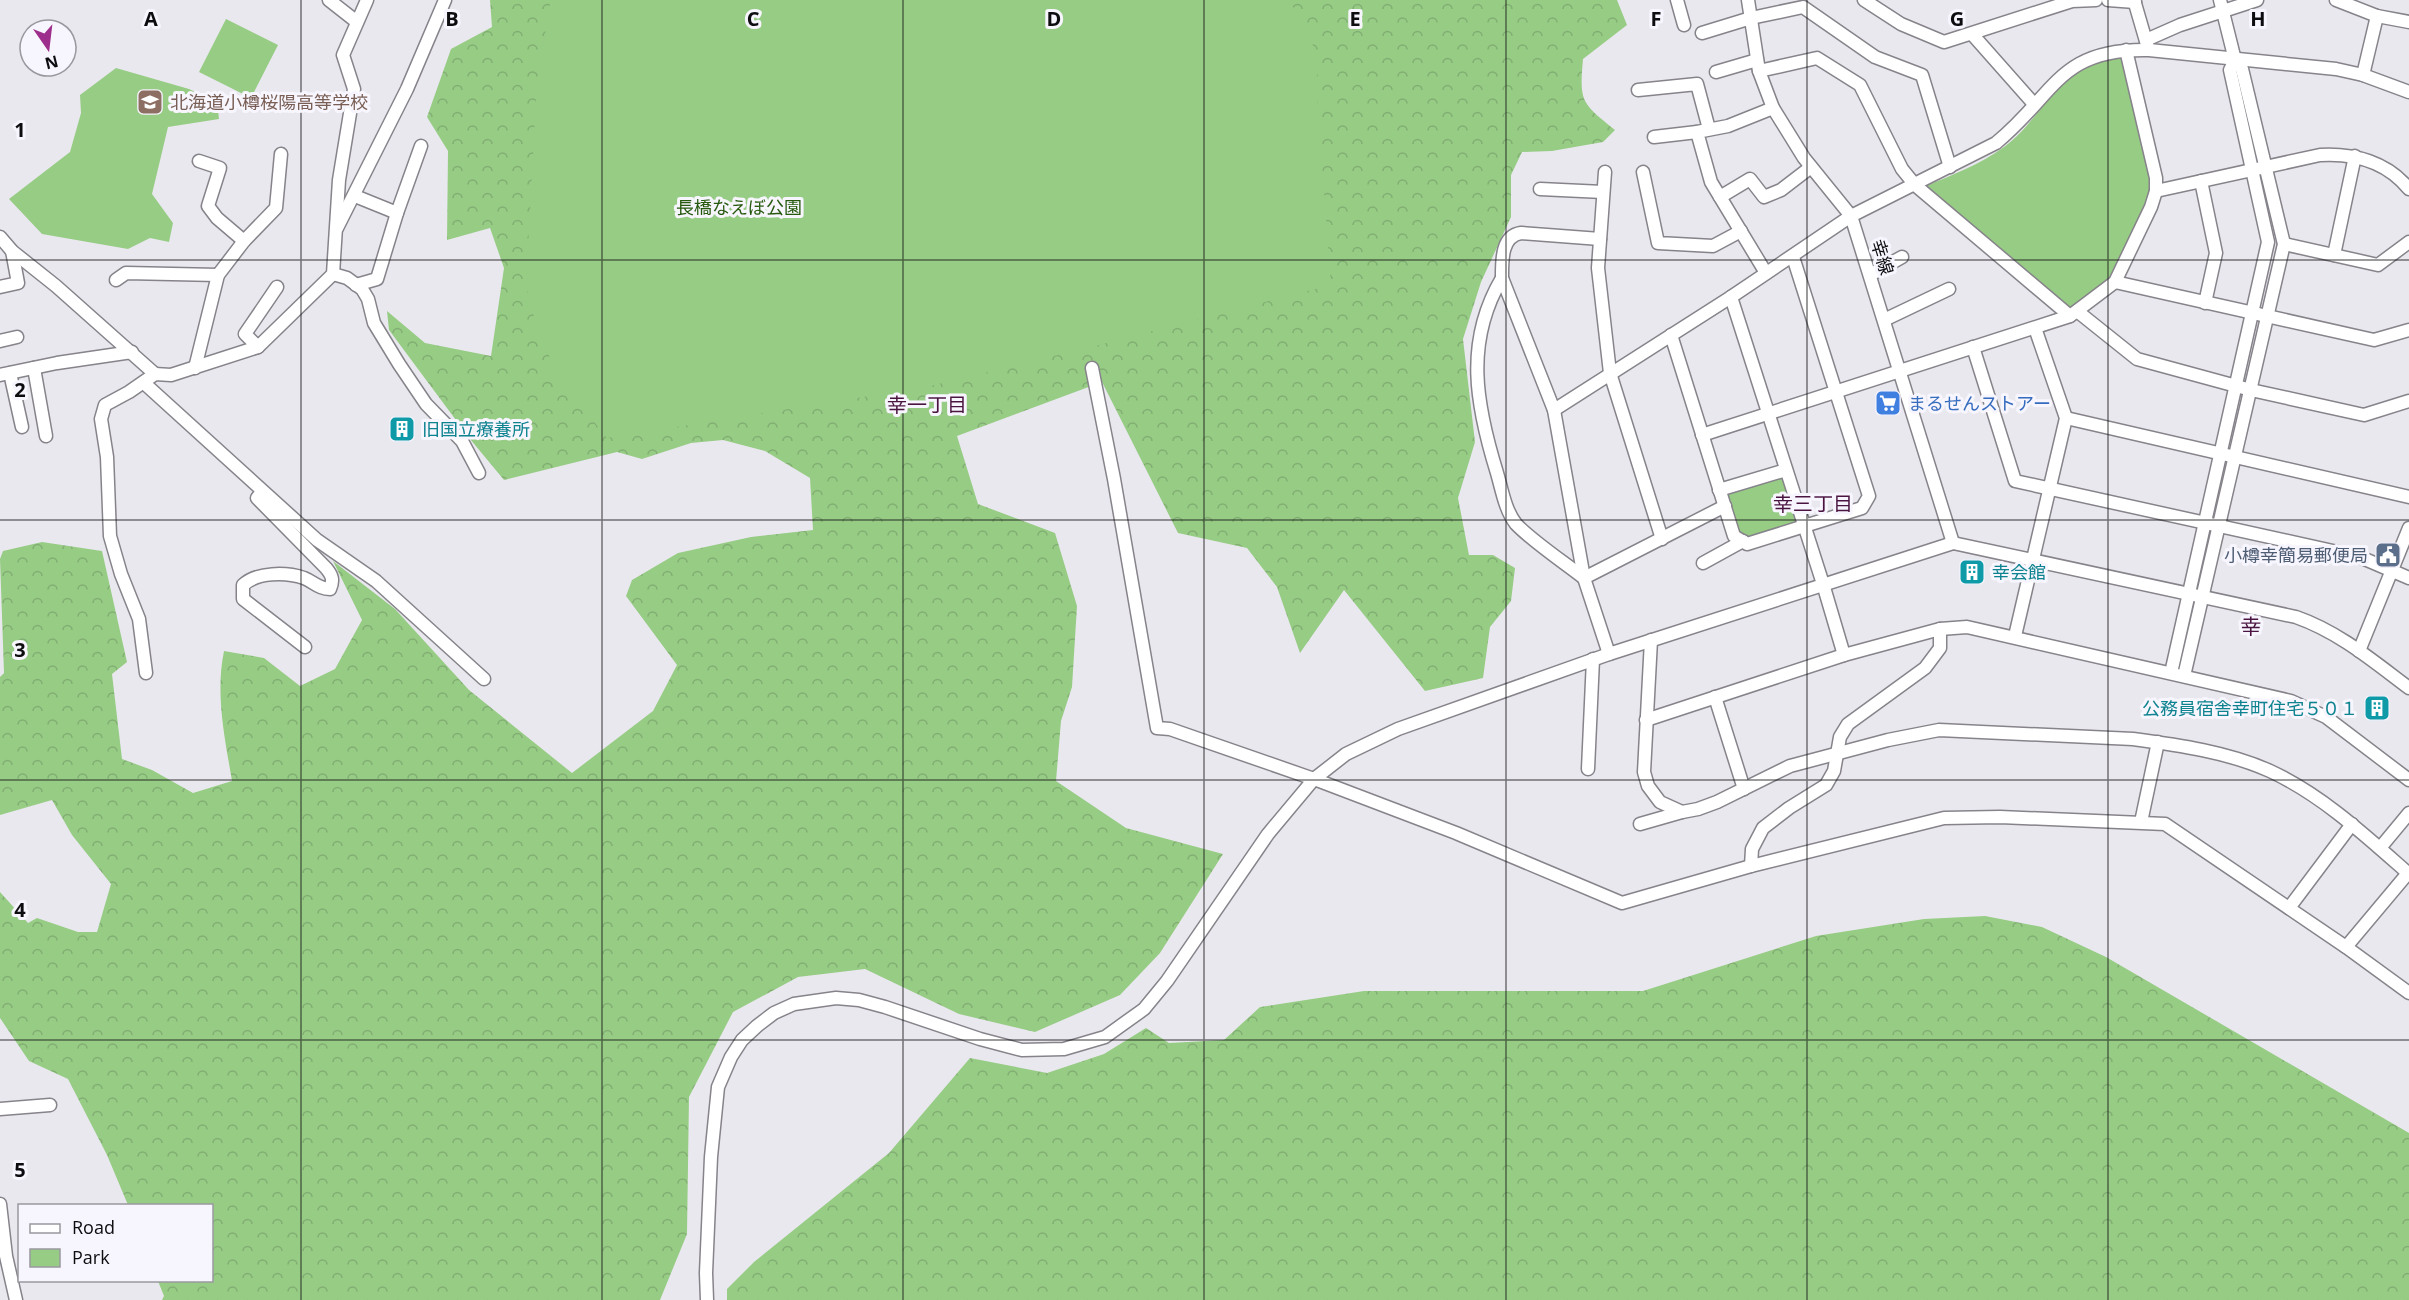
<svg xmlns="http://www.w3.org/2000/svg" width="2409" height="1300" viewBox="0 0 2409 1300" font-family="'Open Sans','Noto Sans JP',sans-serif">
  <style>
    .forest { fill: url(#forest-crowns) }
    .green { fill: #97cc85 }
    .lines { fill: none; stroke-linecap: round; stroke-linejoin: round }
    .minor-casing { stroke: #86838a; stroke-width: 15 }
    .minor { stroke: #fff; stroke-width: 12 }
    .grid { fill: none; stroke: #0d0c0f; stroke-width: 1.5; stroke-opacity: 0.55 }
    .labels { text-anchor: middle; dominant-baseline: central; stroke-width: 6; stroke-linejoin: round; paint-order: stroke }
    .education-label { font-size: 18px; fill: #785e54; stroke: #f7f5fd; text-anchor: start }
    .park-label { font-size: 18px; fill: #26590d; stroke: #f7f5fd }
    .street-label { font-size: 18px; fill: #0d0c0f; stroke: #f7f5fd }
    .shop-label { font-size: 18px; fill: #366cbe; stroke: #f7f5fd; text-anchor: start }
    .culture-label { font-size: 18px; fill: #0d838f; stroke: #f7f5fd; text-anchor: start }
    .service-label { font-size: 18px; fill: #4e5e75; stroke: #f7f5fd; text-anchor: end }
    .neighbourhood-label { font-size: 20px; fill: #4a1440; stroke: #f7f5fd }
    .quarter-label { font-size: 21px; fill: #4a1440; stroke: #f7f5fd }
    .grid-label { font-size: 20px; text-anchor: middle; font-weight: bold; fill: #0d0c0f; stroke: #f7f5fd; stroke-width: 6; stroke-linejoin: round; paint-order: stroke }
  </style>
  <defs>
    <pattern id="forest-crowns" width="20" height="18" patternUnits="userSpaceOnUse" patternTransform="scale(1.5)"><rect width="20" height="18" fill="#97cc85"/><path d="M2 6a3 3 0 1 1 6 0M12 15a3 3 0 1 1 6 0" fill="none" stroke="#81ae72"/></pattern>
  </defs>
  <rect width="100%" height="100%" fill="#eae8ef"/>
  <g class="forest">
    <path d="M 490,0 L 1617,0 L 1627,25 L 1583,59 C 1579,103 1582,103 1615,130 L 1603,142 L 1552,151 L 1522,152 L 1511,175 L 1511,217 L 1481,282 L 1463,339 L 1475,442 L 1458,498 L 1469,555 L 1493,555 L 1515,568 L 1511,601 L 1490,627 L 1483,678 L 1425,691 L 1344,590 L 1300,653 L 1277,587 L 1247,548 L 1178,533 L 1102,382 L 957,436 L 978,504 L 1055,533 L 1077,606 L 1072,687 L 1061,721 L 1056,781 L 1126,828 L 1223,854 L 1160,953 L 1120,995 L 1035,1032 L 959,1014 L 865,969 L 798,977 L 733,1012 L 689,1097 L 687,1234 L 660,1300 L 162,1300 L 164,1296 L 158,1281 L 212,1280 L 212,1206 L 128,1205 L 107,1155 L 68,1079 L 29,1061 L 0,1018 L 0,892 L 28,923 L 37,918 L 78,932 L 97,932 L 111,884 L 72,835 L 52,800 L 0,815 L 0,677 L 4,673 L 0,559 L 3,551 L 42,542 L 102,551 L 127,662 L 112,674 L 122,759 L 152,770 L 193,793 L 232,781 C 225,739 215,694 224,651 L 264,658 L 300,686 L 335,669 L 362,620 L 333,561 L 395,609 L 469,690 L 572,773 L 653,711 L 677,665 L 626,596 L 632,580 L 678,553 L 751,537 L 813,530 L 810,478 L 765,451 L 723,440 L 691,443 L 642,459 L 617,452 L 504,480 L 470,439 L 389,330 L 387,311 L 425,343 L 491,356 L 504,268 L 490,228 L 447,240 L 448,151 L 427,117 L 451,49 L 492,27 Z"/>
    <polygon points="1985,916 2042,927 2106,957 2409,1133 2409,1300 727,1300 727,1289 754,1262 889,1153 970,1058 1047,1073 1104,1054 1146,1028 1169,1043 1224,1040 1260,1007 1364,991 1643,991 1816,936 1924,919"/>
  </g>
  <g class="green">
    <polygon points="551,0 1287,0 1306,22 1318,63 1316,84 1331,285 1091,347 926,387 607,438 556,374 532,311 526,285 537,81"/>
    <polygon points="226,19 278,45 251,98 199,72"/>
    <path d="M 2122,57 L 2151,179 L 2150,193 L 2145,209 L 2110,279 L 2069,308 L 1926,186 C 1952,175 1981,164 2004,147 C 2038,123 2053,78 2095,63 C 2103,60 2113,59 2122,57 Z"/>
    <polygon points="116,68 189,89 217,102 219,119 168,127 152,194 173,223 169,242 150,238 128,249 42,234 9,199 70,152 81,113 80,95"/>
    <polygon points="1782,477 1796,520 1794,525 1747,538 1739,533 1727,492"/>
  </g>
  <g class="lines">
    <g class="minor-casing">
      <g id="minor">
        <polyline points="329,0 357,22"/>
        <polyline points="1677,0 1684,25"/>
        <polyline points="1748,0 1759,71 1773,108 1804,158 1851,216 1953,543"/>
        <polyline points="1864,0 1901,24 1944,42 2072,1 2096,0"/>
        <polyline points="2108,0 2135,2"/>
        <polyline points="2134,0 2148,48"/>
        <polyline points="2336,0 2377,16 2409,22"/>
        <polyline points="1702,33 1751,18 1803,7 1875,57 1922,75 1950,167"/>
        <polyline points="1972,34 2034,104"/>
        <polyline points="2146,40 2180,25 2257,0"/>
        <polyline points="1759,71 1817,58 1860,85 1902,169 1915,185 2070,316"/>
        <polyline points="1716,72 1757,60"/>
        <polyline points="2363,75 2377,16"/>
        <polyline points="1638,90 1697,84 1709,129"/>
        <polyline points="1654,137 1697,132"/>
        <polyline points="199,161 220,168 208,206 217,218 244,241"/>
        <polyline points="1605,172 1598,268 1610,373 1662,539"/>
        <polyline points="1643,172 1658,243 1713,246 1741,231"/>
        <polyline points="2201,181 2216,253 2205,303"/>
        <polyline points="1540,189 1603,192"/>
        <path d="M 2156,191 L 2320,155 C 2354,153 2387,162 2409,189"/>
        <polyline points="355,196 397,213 421,146"/>
        <polyline points="1720,197 1750,179 1764,197 1781,190 1811,167"/>
        <polyline points="337,228 407,89 445,0"/>
        <polyline points="0,237 12,251 56,286 155,374"/>
        <path d="M 1600,239 L 1521,233 C 1501,236 1502,261 1502,278 L 1554,410 L 1584,578 L 1609,654"/>
        <polyline points="2284,244 2378,265 2409,242"/>
        <polyline points="2334,255 2355,156"/>
        <polyline points="1766,273 1711,182 1697,132 1728,126 1773,108"/>
        <polyline points="333,274 347,278 362,289 368,299 374,323 399,364 426,404 462,441 479,473"/>
        <polyline points="1870,275 1902,257"/>
        <path d="M 1502,278 C 1464,342 1476,405 1497,473 C 1502,490 1505,510 1516,524 C 1532,541 1565,563 1584,578 L 1725,506"/>
        <polyline points="116,280 126,273 218,275"/>
        <polyline points="2115,282 2374,340 2409,330"/>
        <polyline points="356,285 377,279 397,213"/>
        <polyline points="0,287 18,283 12,251"/>
        <polyline points="1731,297 1823,584 1844,655"/>
        <polyline points="2077,311 2137,359 2251,390 2364,415 2409,401"/>
        <polyline points="1884,320 1949,289"/>
        <polyline points="1671,335 1734,536 1747,544 1862,508 1869,496 1793,257"/>
        <polyline points="0,341 17,337"/>
        <polyline points="258,347 245,334 277,287"/>
        <polyline points="1973,347 2015,481 2360,557 2409,578"/>
        <polyline points="34,368 46,436"/>
        <polyline points="195,368 218,275 244,241 276,208 281,154"/>
        <polyline points="1092,368 1114,479 1157,728 1170,729 1314,779 1456,833 1622,903 1751,866 1944,818 2000,817 2165,824 2346,947 2409,993"/>
        <polyline points="10,373 22,427"/>
        <polyline points="0,375 57,363 132,352"/>
        <polyline points="144,383 317,540 376,581 484,679"/>
        <path d="M 1554,410 L 1731,297 L 1851,216 L 1996,143 C 2056,94 2058,48 2149,50 L 2336,69 L 2363,75 L 2409,92"/>
        <polyline points="2066,418 2409,497"/>
        <polyline points="1702,435 2070,316 2115,282 2151,207 2156,191 2156,178 2126,50"/>
        <polyline points="1719,490 1786,470"/>
        <path d="M 262,492 L 257,498 L 326,568 C 332,575 334,580 330,589 C 319,589 314,582 304,578 C 286,572 257,572 243,585 L 243,599 L 305,647"/>
        <polyline points="1703,563 1743,541"/>
        <polyline points="2015,636 2066,418 2035,328"/>
        <path d="M 1651,640 L 1644,772 L 1648,786 L 1660,802 L 1682,812 L 1698,809 L 1717,802 L 1790,766 L 1888,740 L 1939,730 L 2133,739 C 2178,745 2228,752 2270,771 C 2322,795 2366,836 2409,874"/>
        <polyline points="2359,651 2409,528"/>
        <polyline points="146,673 139,619 121,574 110,536 107,457 101,419 105,405 129,392 155,374 171,375 258,347 333,274 339,180 354,89 343,55 367,0"/>
        <polyline points="2171,673 2268,242 2230,70 2235,60"/>
        <polyline points="2184,676 2284,244 2242,69 2235,60 2220,0"/>
        <polyline points="1715,697 1744,789"/>
        <polyline points="1646,720 1844,655 1940,629 1967,627 2291,701 2326,717 2409,780"/>
        <polyline points="1588,769 1593,659"/>
        <polyline points="2141,822 2158,742"/>
        <polyline points="1640,824 1682,812"/>
        <polyline points="2380,848 2409,813"/>
        <polyline points="1751,866 1752,849 1763,828 1789,808 1826,785 1834,771 1840,737 1848,724 1925,668 1940,648 1940,629"/>
        <polyline points="2289,908 2352,824"/>
        <polyline points="2346,947 2408,873"/>
        <polyline points="0,1109 50,1105"/>
        <polyline points="0,1204 6,1256 16,1300"/>
        <path d="M 707,1300 L 706,1273 L 711,1157 L 718,1087 L 731,1057 L 742,1040 L 757,1026 L 774,1013 L 794,1004 L 836,998 L 859,1000 L 885,1007 L 980,1039 L 1022,1050 L 1064,1049 L 1105,1037 L 1144,1009 L 1167,981 L 1268,834 L 1314,779 L 1346,754 L 1398,729 L 1609,654 L 1953,543 L 2296,617 C 2339,632 2373,661 2409,688"/>
      </g>
    </g>
    <use href="#minor" class="minor"/>
  </g>
  <path class="grid" d="M 301,0 L 301,1300M 602,0 L 602,1300M 903,0 L 903,1300M 1204,0 L 1204,1300M 1506,0 L 1506,1300M 1807,0 L 1807,1300M 2108,0 L 2108,1300M 0,260 L 2409,260M 0,520 L 2409,520M 0,780 L 2409,780M 0,1040 L 2409,1040"/>
  <defs>
    <g id="school-square" transform="scale(1.35)"><rect x="-9" y="-9" width="18" height="18" rx="4" fill="#8d6e63" stroke="#f7f5fd"/><path d="M0-5L7-2L0 1L-7-2ZM-4 1L0 2.5L4 1V4Q0 6-4 4Z" fill="#fff"/></g>
    <g id="supermarket-square" transform="scale(1.35)"><rect x="-9" y="-9" width="18" height="18" rx="4" fill="#3f7fe0" stroke="#f7f5fd"/><path d="M-6-5.5h2.5l.6 2H6L4.5 2H-2.5L-4.4-4H-6ZM-1.5 3.2a1.3 1.3 0 1 0 .1 0ZM3 3.2a1.3 1.3 0 1 0 .1 0Z" fill="#fff"/></g>
    <g id="building-square" transform="scale(1.35)"><rect x="-9" y="-9" width="18" height="18" rx="4" fill="#0f9aa8" stroke="#f7f5fd"/><path d="M-4-6H4V6H1V3H-1V6H-4ZM-2.5-4.3h1.7v1.8h-1.7ZM.8-4.3h1.7v1.8H.8ZM-2.5-1h1.7V.8h-1.7ZM.8-1h1.7V.8H.8Z" fill="#fff"/></g>
    <g id="civic-square" transform="scale(1.35)"><rect x="-9" y="-9" width="18" height="18" rx="4" fill="#5c6f8a" stroke="#f7f5fd"/><path d="M-.6-6.5H3V-4.5H.6V-3L4-1V1h2V6H-6V1h2V-1L-.6-3ZM-1.2 2.5V6h2.4V2.5Z" fill="#fff"/></g>
  </defs>
  <g fill-rule="evenodd">
    <use href="#school-square" x="150" y="102"/>
    <use href="#supermarket-square" x="1888" y="403"/>
    <use href="#building-square" x="402" y="429"/>
    <use href="#civic-square" x="2388" y="555"/>
    <use href="#building-square" x="1972" y="572"/>
    <use href="#building-square" x="2377" y="708"/>
  </g>
  <g class="labels">
    <g class="education-label">
      <text x="170" y="102">北海道小樽桜陽高等学校</text>
    </g>
    <g class="park-label">
      <text x="739" y="207">長橋なえぼ公園</text>
    </g>
    <g class="street-label">
      <text transform="translate(1883 257) rotate(73)">幸線</text>
    </g>
    <g class="shop-label">
      <text x="1908" y="403">まるせんストアー</text>
    </g>
    <g class="culture-label">
      <text x="422" y="429">旧国立療養所</text>
      <text x="1992" y="572">幸会館</text>
      <text x="2358" y="708" text-anchor="end">公務員宿舎幸町住宅５０１</text>
    </g>
    <g class="service-label">
      <text x="2368" y="555">小樽幸簡易郵便局</text>
    </g>
    <g class="neighbourhood-label">
      <text x="927" y="404">幸一丁目</text>
      <text x="1813" y="503">幸三丁目</text>
    </g>
    <g class="quarter-label">
      <text x="2251" y="626">幸</text>
    </g>
  </g>
  <g class="grid-label">
    <text x="151" y="26">A</text>
    <text x="452" y="26">B</text>
    <text x="753" y="26">C</text>
    <text x="1054" y="26">D</text>
    <text x="1355" y="26">E</text>
    <text x="1656" y="26">F</text>
    <text x="1957" y="26">G</text>
    <text x="2258" y="26">H</text>
    <text x="20" y="137">1</text>
    <text x="20" y="397">2</text>
    <text x="20" y="657">3</text>
    <text x="20" y="917">4</text>
    <text x="20" y="1177">5</text>
  </g>
  <rect x="18" y="1204" width="195" height="78" fill="#f7f5fd" stroke="#99989e" stroke-width="1.5"/>
  <rect x="30" y="1224" width="30" height="9" fill="#ffffff" stroke="#99989e" stroke-width="1.5"/>
  <text x="72" y="1234" font-size="18" fill="#0d0c0f">Road</text>
  <rect x="30" y="1249" width="30" height="18" fill="#97cc85" stroke="#99989e" stroke-width="1.5"/>
  <text x="72" y="1264" font-size="18" fill="#0d0c0f">Park</text>
  <g transform="translate(48 48) rotate(166)"><circle r="28" fill="#f7f5fd" stroke="#99989e" stroke-width="1.5"/>
  <path d="M0-4.5L10 22L0 15L-10 22Z" fill="#9e2e8c"/>
  <text y="-9" font-size="16" font-weight="bold" text-anchor="middle" fill="#0d0c0f">N</text>
  </g>
</svg>
